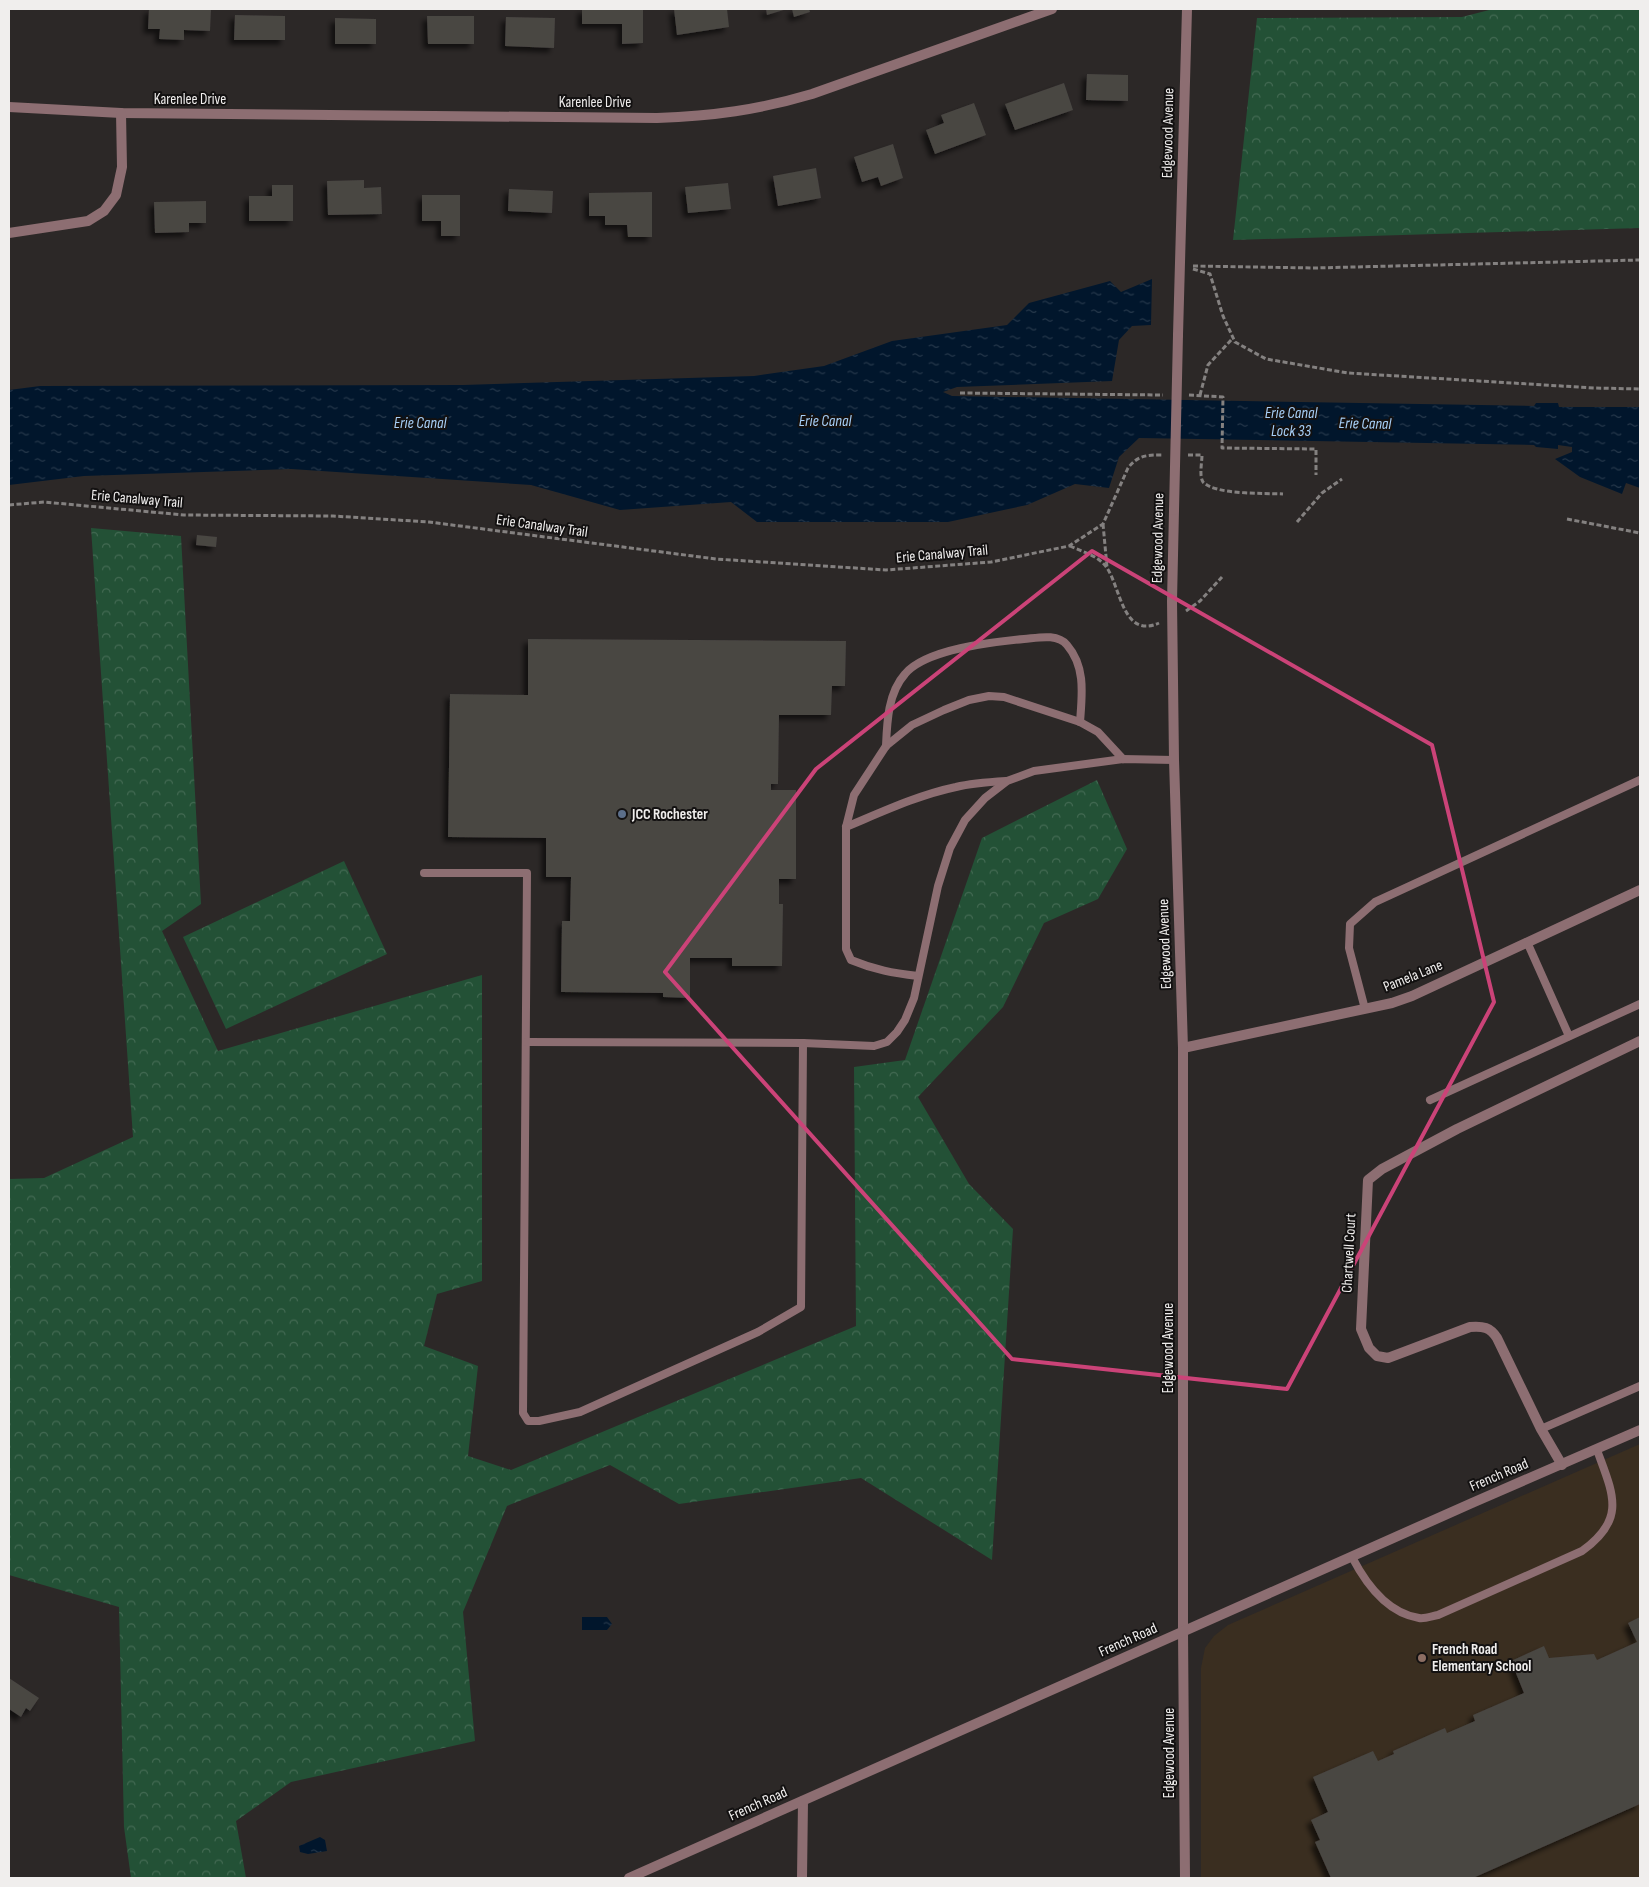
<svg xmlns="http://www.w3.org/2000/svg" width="1649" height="1887" viewBox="0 0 1649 1887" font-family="'Sofia Sans Condensed',sans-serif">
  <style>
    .education { fill: #3a2e20 }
    .forest { fill: url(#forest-crowns) }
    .water { fill: url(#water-ripples) }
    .building { fill: #494643; filter: url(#shadow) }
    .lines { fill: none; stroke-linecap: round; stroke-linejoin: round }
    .path { stroke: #848180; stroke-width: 3; stroke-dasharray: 5 2.5; stroke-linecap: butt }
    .service { stroke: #8d6e72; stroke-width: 8 }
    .minor { stroke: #8d6e72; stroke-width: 10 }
    .tertiary { stroke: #8d6e72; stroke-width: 10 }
    .tertiary-bridge { stroke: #8d6e72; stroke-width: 10 }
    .marked { fill: none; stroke: #cb4378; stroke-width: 4; stroke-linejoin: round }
    .service-dot { fill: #5c6f8a; stroke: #131111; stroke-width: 2 }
    .education-dot { fill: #8d6e63; stroke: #131111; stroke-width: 2 }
    .labels { text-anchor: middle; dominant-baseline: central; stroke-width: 4; stroke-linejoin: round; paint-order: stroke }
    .street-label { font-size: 15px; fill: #f0eeed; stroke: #131111 }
    .poi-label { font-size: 15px; font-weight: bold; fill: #f0eeed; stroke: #131111; text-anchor: start }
    .water-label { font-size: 16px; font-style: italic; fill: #a7cff7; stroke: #131111 }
  </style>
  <defs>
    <pattern id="forest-crowns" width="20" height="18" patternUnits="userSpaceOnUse" patternTransform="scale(1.25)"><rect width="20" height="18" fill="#235136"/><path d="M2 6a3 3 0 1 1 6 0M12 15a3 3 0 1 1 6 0" fill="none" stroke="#436a53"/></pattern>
    <pattern id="water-ripples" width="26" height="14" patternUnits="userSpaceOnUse" patternTransform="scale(1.25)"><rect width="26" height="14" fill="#01162c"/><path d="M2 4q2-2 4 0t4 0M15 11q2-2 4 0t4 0" fill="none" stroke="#26384b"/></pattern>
    <filter id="shadow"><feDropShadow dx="-4.5" dy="4.5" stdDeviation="2.5" flood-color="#0009"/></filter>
  </defs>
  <rect width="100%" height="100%" fill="#2c2827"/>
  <polygon class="education" points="1640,1444 1640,1878 1201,1878 1201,1668 1205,1648 1214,1636 1228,1625"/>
  <g class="forest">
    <polygon points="1493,9 1640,9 1640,228 1233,240 1257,18 1462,17"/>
    <polygon points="91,528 181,536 201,904 162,931 218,1051 482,975 482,1281 437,1294 424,1346 478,1366 468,1456 511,1470 856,1326 854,1067 905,1060 982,838 1097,780 1127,849 1098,899 1044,923 1003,1007 918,1097 969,1184 1013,1229 992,1560 861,1478 679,1504 610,1465 507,1506 463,1612 475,1741 291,1782 236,1821 246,1878 131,1878 124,1827 119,1607 9,1575 9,1179 44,1178 133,1137"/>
    <polygon points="344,861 387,954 226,1029 183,937"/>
  </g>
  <g class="water">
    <polygon points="1152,279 1151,325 1132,326 1119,340 1112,381 957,387 943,392 952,396 1534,406 1536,403 1558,403 1559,407 1640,407 1640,488 1626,483 1622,494 1580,477 1555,459 1572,452 1572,447 1558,445 1558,449 1536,447 1534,445 1139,438 1119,457 1109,488 1075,484 1027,505 948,522 757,522 731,502 620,510 531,485 291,469 84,476 9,485 9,390 40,386 463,385 754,376 824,366 892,341 1007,325 1029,303 1110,281 1121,292"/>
    <polygon points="582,1617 607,1617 612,1624 607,1630 582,1630"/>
    <polygon points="320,1837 325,1840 327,1851 308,1854 300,1852 299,1846"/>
  </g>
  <g class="building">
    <polygon points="149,9 211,9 210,31 184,30 184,40 159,39 160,29 148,29"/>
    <polygon points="582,9 643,9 643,43 622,44 622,24 582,24"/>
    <polygon points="674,9 727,9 729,27 677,35"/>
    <polygon points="766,9 787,9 767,15"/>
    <polygon points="792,9 809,9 810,12 794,17"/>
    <polygon points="235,15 285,16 285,40 234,40"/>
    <polygon points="427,16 474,16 474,44 428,44"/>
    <polygon points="506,17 555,18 554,48 505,46"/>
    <polygon points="335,18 376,19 376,44 335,44"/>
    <polygon points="1087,74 1128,75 1128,101 1086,100"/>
    <polygon points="1064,83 1073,110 1015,130 1005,104"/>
    <polygon points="974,103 986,135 935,154 926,130 944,123 941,115"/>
    <polygon points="893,144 903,178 881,186 878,177 862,182 854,157"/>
    <polygon points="816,168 821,198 778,206 773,176"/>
    <polygon points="364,180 364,188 381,187 382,214 328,215 327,181"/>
    <polygon points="728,183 731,209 688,213 685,187"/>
    <polygon points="272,185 293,185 293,221 249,221 249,196 272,196"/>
    <polygon points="509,189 553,191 552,213 508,211"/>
    <polygon points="652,192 652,237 628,237 627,225 605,225 605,216 589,216 589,193"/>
    <polygon points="422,195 460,195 460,236 441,236 441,221 422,221"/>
    <polygon points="206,201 206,223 189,223 189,232 155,233 154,202"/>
    <polygon points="197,535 217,537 216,547 196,545"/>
    <polygon points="528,639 846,641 845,686 832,686 831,715 779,715 778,784 771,784 771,790 796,790 796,879 779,879 779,904 783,904 782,966 732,966 732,958 690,958 690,998 663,997 663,993 561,992 562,921 570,921 571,877 546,877 546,838 448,837 450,694 528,695"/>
    <polygon points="1640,1617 1640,1804 1473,1878 1331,1878 1315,1842 1320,1840 1311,1820 1328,1812 1313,1777 1373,1751 1378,1761 1394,1754 1393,1751 1445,1728 1447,1733 1475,1721 1473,1715 1524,1693 1511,1661 1544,1646 1549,1658 1594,1654 1597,1660 1637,1642 1628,1623"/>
    <polygon points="9,1678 39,1698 30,1711 26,1708 21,1717 9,1709"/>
  </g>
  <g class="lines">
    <g class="path">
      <polyline points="1193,266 1313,268 1640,260"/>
      <polyline points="1193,269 1210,274 1223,316 1235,342 1266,359 1348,373 1594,388 1640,389"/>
      <polyline points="960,393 1163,395"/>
      <polyline points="1189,395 1223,397 1222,448 1316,449 1316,475"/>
      <polyline points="1200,395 1208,365 1233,338"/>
      <path d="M 1188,455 L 1202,455 C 1202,462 1199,476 1203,482 C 1215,495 1264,493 1283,494"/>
      <path d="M 9,505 L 44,502 L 184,515 L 333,516 L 429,522 L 716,559 L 886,570 L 991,562 L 1069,546 L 1103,524 L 1128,468 C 1138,455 1147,455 1162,455"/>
      <polyline points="1567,519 1640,533"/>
      <polyline points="1297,522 1322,493 1342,479"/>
      <polyline points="1103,524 1107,567"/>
      <path d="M 1070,546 C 1083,552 1099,556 1107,568 C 1121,589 1123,639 1159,623"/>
      <polyline points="1186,611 1200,601 1222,577"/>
    </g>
    <g class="service">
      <path d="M 886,746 C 887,722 888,693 905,674 C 926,649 992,642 1024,639 C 1037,638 1057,633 1067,645 C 1086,667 1082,695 1080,722"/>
      <path d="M 846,827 C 882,812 918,795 956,787 C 972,783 989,782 1006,781"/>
      <polyline points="424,873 527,873 523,1413 528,1421 539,1421 580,1412 758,1332 801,1307 803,1043"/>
      <polyline points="1527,942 1569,1036"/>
      <path d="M 918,976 C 893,973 875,970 851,960 L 846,949 L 846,827 L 854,795 L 886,746 L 912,725 L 944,710 L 969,700 L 989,696 L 1004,697 L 1080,722 L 1098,732 L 1123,759"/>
      <polyline points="1365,1009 1349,948 1350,924 1375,902 1640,780"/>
      <polyline points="526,1042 803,1043 874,1046 887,1042 897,1032 905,1020 914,998 938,886 950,848 965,820 985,798 1007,781 1034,771 1123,759 1174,760"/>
      <polyline points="1430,1100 1640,1004"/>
      <polyline points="1541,1429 1640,1386"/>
      <path d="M 1352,1557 C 1366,1584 1387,1613 1419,1618 C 1425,1619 1432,1616 1438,1615 L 1582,1551 C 1627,1519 1613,1494 1597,1450"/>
    </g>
    <g class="minor">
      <path d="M 9,107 L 121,113 L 657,118 C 713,116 758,110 812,94 L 1052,9"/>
      <polyline points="9,233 88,221 104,211 116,195 122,167 121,113"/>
      <polyline points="1183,1048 1392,1003 1412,996 1640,890"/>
      <path d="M 1562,1465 L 1541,1429 L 1497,1338 C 1490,1327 1483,1326 1470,1327 L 1388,1358 L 1377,1356 L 1369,1348 L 1361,1329 L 1368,1180 L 1382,1169 L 1457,1129 L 1640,1041"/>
      <polyline points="802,1878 803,1801"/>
    </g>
    <g class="tertiary">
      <polyline points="1178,335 1187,9"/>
      <polyline points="1174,510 1172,601 1174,760 1183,1048 1183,1632 1185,1878"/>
      <polyline points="629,1878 1472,1503 1640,1430"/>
    </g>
    <polyline class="tertiary-bridge" points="1174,510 1178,335"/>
  </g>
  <path class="marked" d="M 1092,551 L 1432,745 L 1494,1002 L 1287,1389 L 1012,1359 L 665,972 L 816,769 Z"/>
  <circle class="service-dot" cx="622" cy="814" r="5"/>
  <circle class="education-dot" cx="1422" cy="1658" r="5"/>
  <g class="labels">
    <g class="street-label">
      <text x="190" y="99">Karenlee Drive</text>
      <text x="595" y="102">Karenlee Drive</text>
      <text transform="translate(1168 133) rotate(-89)">Edgewood Avenue</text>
      <text transform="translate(137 499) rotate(5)">Erie Canalway Trail</text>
      <text transform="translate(542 526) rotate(8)">Erie Canalway Trail</text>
      <text transform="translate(1158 538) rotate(-89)">Edgewood Avenue</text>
      <text transform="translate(942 554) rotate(-5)">Erie Canalway Trail</text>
      <text transform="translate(1165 944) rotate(-92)">Edgewood Avenue</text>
      <text transform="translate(1413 976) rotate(-22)">Pamela Lane</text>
      <text transform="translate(1349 1253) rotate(-87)">Chartwell Court</text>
      <text transform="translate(1168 1348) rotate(-90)">Edgewood Avenue</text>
      <text transform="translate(1499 1475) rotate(-23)">French Road</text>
      <text transform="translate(1128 1640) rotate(-24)">French Road</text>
      <text transform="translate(1169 1753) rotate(-90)">Edgewood Avenue</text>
      <text transform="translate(758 1804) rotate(-24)">French Road</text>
    </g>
    <g class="poi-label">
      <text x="632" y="814">JCC Rochester</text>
      <text x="1432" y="1649">French Road<tspan x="1432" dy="17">Elementary School</tspan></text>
    </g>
    <g class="water-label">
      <text x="1291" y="413">Erie Canal<tspan x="1291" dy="18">Lock 33</tspan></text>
      <text x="825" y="421">Erie Canal</text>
      <text x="420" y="423">Erie Canal</text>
      <text transform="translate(1365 424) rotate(1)">Erie Canal</text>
    </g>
  </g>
  <rect width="1649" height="1887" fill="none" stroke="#f0eeed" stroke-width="20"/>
</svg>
